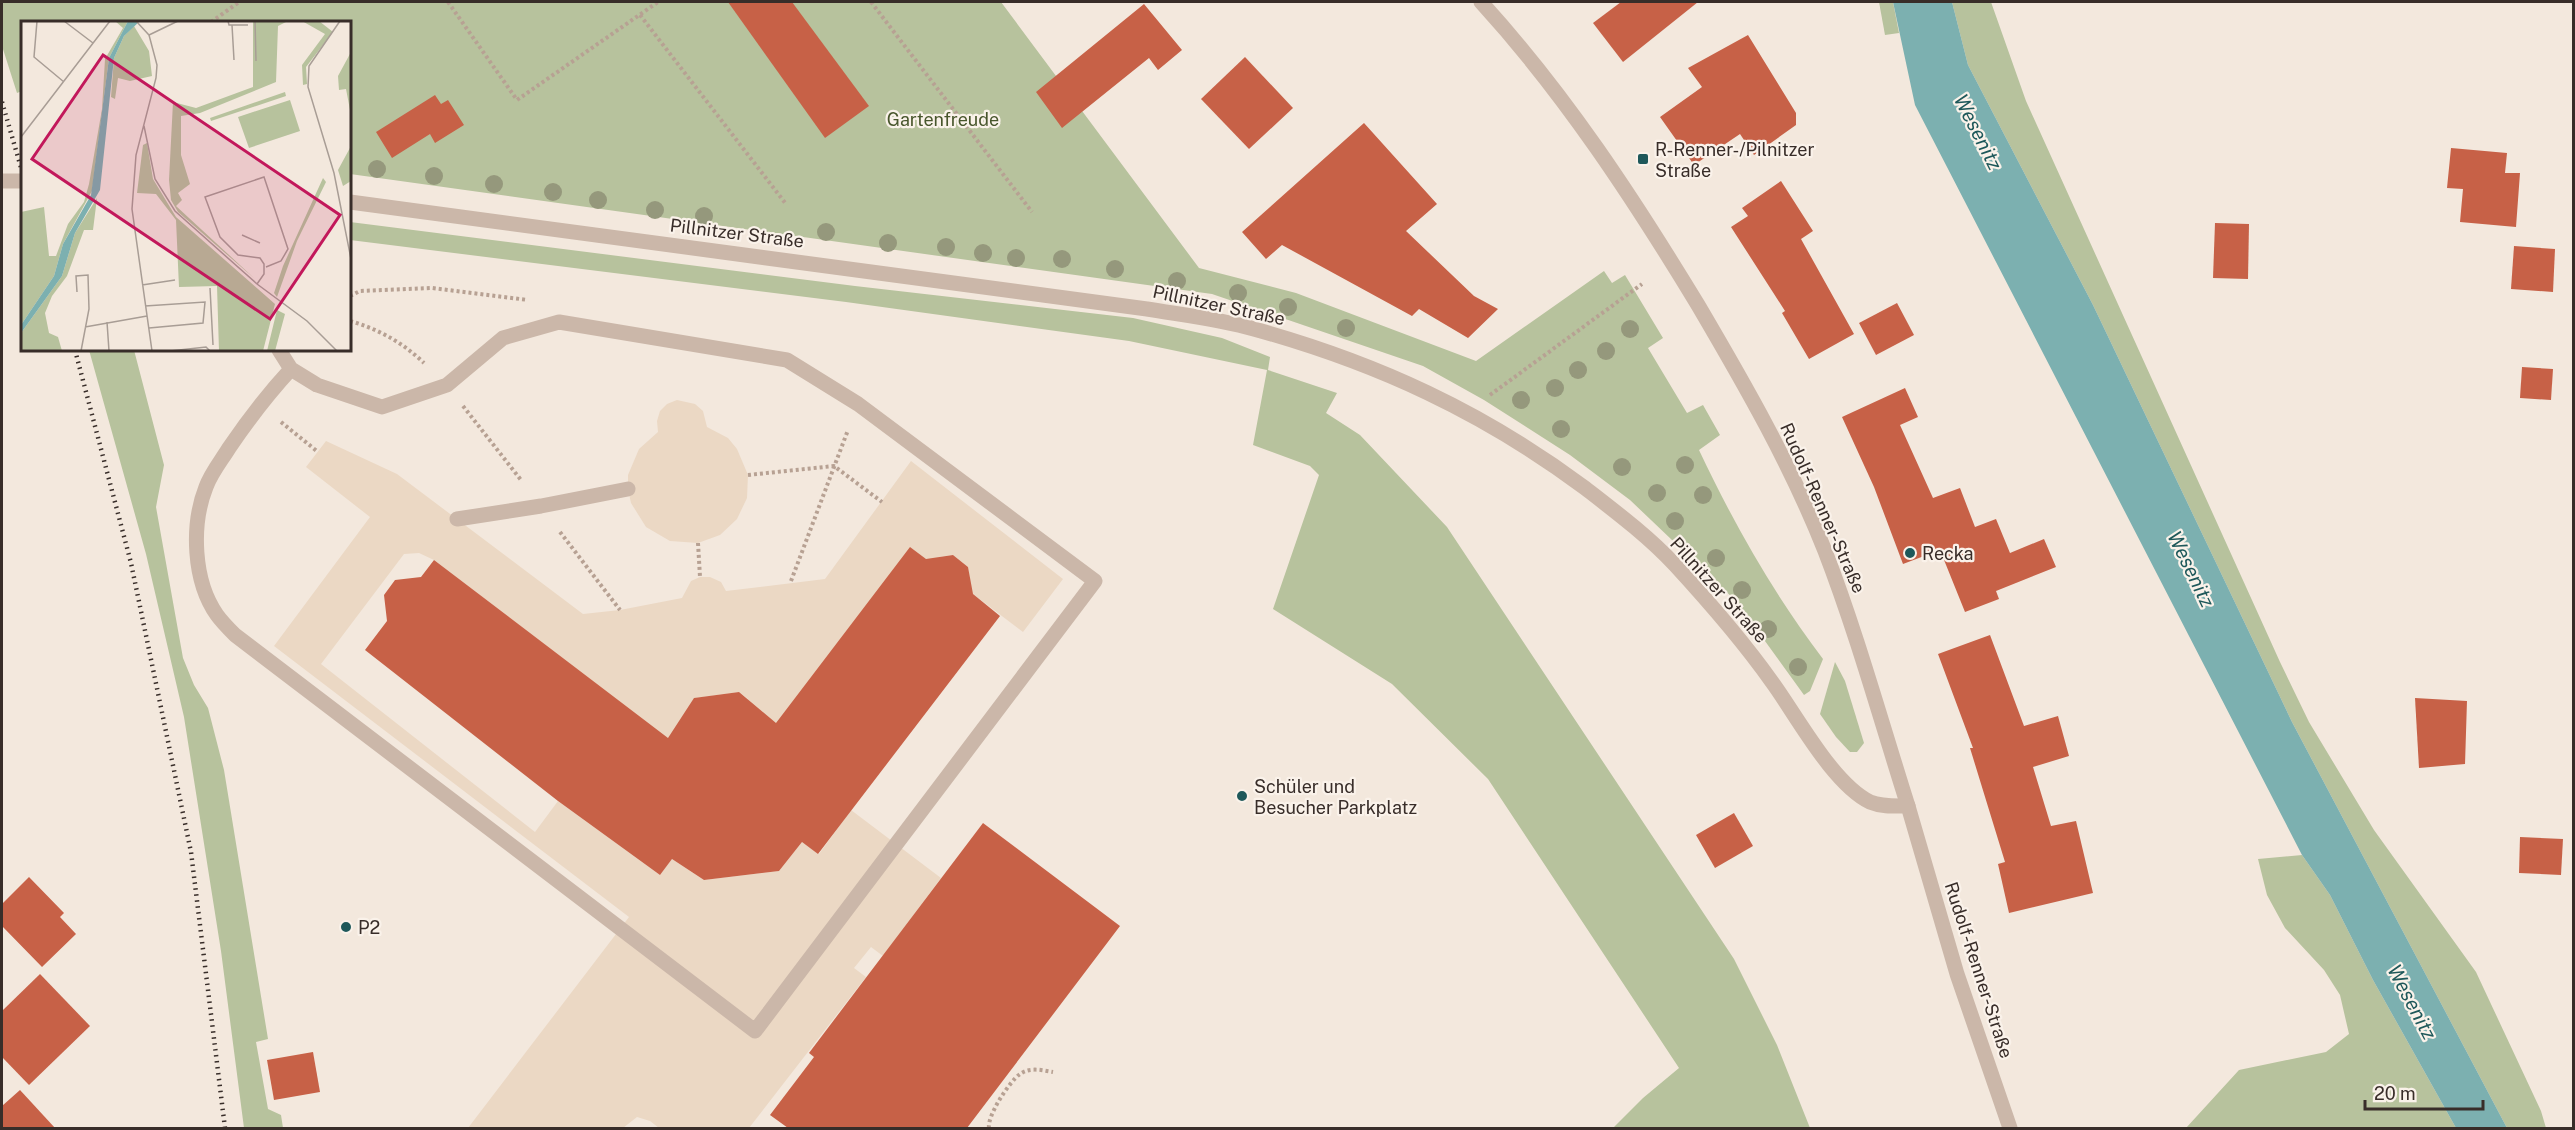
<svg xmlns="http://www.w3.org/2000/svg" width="2575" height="1130" viewBox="0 0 2575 1130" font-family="'Public Sans',sans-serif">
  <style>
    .green { fill: #b7c29d }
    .plaza { fill: #ebd8c4 }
    .water { fill: #7cb0b0 }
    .building { fill: #c76147 }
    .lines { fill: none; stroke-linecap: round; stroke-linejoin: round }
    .path { stroke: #b7a193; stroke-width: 4; stroke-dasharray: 3 3; stroke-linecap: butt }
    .service { stroke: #cbb7a9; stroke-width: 15 }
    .pedestrian { stroke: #cbb7a9; stroke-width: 15 }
    .minor { stroke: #cbb7a9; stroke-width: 15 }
    .tertiary { stroke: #cbb7a9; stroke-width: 15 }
    .rail { stroke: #382d29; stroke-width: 4.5; stroke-dasharray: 1.5 4.5; stroke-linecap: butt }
    .tree { fill: #95987c }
    .poi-dot { fill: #1e585a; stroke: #faf2ea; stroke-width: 2 }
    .labels { text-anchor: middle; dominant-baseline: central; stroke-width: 4.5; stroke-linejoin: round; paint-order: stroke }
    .park-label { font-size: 18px; fill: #48562c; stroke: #faf2ea }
    .poi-label { font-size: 18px; fill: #382d29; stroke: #faf2ea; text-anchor: start }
    .street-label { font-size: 18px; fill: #382d29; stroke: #faf2ea }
    .water-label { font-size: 20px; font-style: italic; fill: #1e585a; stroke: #faf2ea }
    .inset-road { fill: none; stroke: #a89d95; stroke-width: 1.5 }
    .view { fill: #c2185b; fill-opacity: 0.15; stroke: #c2185b; stroke-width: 3 }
    .inset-edge { fill: none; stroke: #382d29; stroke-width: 3 }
  </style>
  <rect width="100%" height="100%" fill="#f3e8dd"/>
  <g class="green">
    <path d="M 2,2 L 1001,2 L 1199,268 L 1296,293 L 1476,361 L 1604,271 L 1612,283 L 1625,275 L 1663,338 L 1648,348 L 1687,413 L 1703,405 L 1720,435 L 1699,450 C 1734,524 1773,593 1823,659 L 1810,691 L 1804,695 L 1736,601 L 1630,500 L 1570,455 L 1484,400 L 1423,366 L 1212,294 L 350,174 L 350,22 L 22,22 L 22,91 L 17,93 L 2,46 Z"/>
    <polygon points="1879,2 1893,2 1899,33 1885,35"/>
    <polygon points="1952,2 1991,2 2026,101 2280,662 2309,722 2374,830 2476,972 2541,1111 2546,1128 2507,1128 2292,722 2093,305 1968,65"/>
    <polygon points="350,222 855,286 1133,318 1222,338 1270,357 1268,370 1337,393 1326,413 1360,435 1447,527 1734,959 1777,1045 1810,1128 1613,1128 1643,1098 1679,1068 1488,779 1392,684 1273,609 1319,475 1310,466 1253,445 1267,370 1129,341 846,302 350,240"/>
    <polygon points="89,350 134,350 164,465 156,507 183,658 194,685 208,708 224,770 268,1039 256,1042 268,1109 281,1115 283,1128 244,1128 221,951 184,717 146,554"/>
    <polygon points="1835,662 1845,681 1864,743 1857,752 1850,752 1836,737 1820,714"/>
    <polygon points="2302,855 2330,895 2373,980 2456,1128 2186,1128 2239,1070 2326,1052 2349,1034 2340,995 2324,970 2285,928 2267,895 2258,859"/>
  </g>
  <g class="plaza">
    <polygon points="677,400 695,404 703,411 707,427 728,438 737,449 748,475 747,498 737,519 720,535 698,543 670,541 646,527 631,503 628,489 628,475 639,449 658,432 657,421 660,411 667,404"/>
    <polygon points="326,441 397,474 583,614 620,610 682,598 691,581 700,577 710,577 721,582 726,591 825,579 911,461 1063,579 1023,632 965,588 970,580 968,567 953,555 939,557 773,727 750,709 748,699 739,692 695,698 672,742 434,560 419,553 404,554 321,664 535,832 558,801 660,875 672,859 704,880 779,871 802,842 819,854 851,810 941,878 883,956 871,947 854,968 866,977 749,1128 659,1128 650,1121 637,1117 623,1128 468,1128 629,917 274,646 370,517 306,467"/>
  </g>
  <polygon class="water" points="1893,2 1952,2 1968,65 2093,305 2292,722 2507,1128 2456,1128 2373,980 2330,895 2302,855 1915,105"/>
  <g class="building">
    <polygon points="728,2 792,2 869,106 825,138"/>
    <polygon points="1621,2 1698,2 1623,62 1593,23"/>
    <polygon points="1144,4 1182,50 1158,70 1149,58 1062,128 1036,92"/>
    <polygon points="1748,35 1796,113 1796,125 1754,155 1740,134 1694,165 1660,117 1702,87 1688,68"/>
    <polygon points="1245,57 1293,108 1249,149 1201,99"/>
    <polygon points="435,95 441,104 448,100 464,125 435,143 430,134 392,158 376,132"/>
    <polygon points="1364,123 1437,204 1406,231 1474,296 1498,309 1468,338 1419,309 1412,316 1282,245 1266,259 1242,232"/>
    <polygon points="2451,148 2507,153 2505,173 2520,173 2516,227 2460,222 2463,189 2447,188"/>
    <polygon points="1781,181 1813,231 1801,239 1854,334 1809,359 1782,313 1785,311 1731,227 1748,216 1742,208"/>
    <polygon points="2215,223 2249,224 2248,279 2213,278"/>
    <polygon points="2514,246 2555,249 2553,292 2511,289"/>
    <polygon points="1897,303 1914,335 1876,355 1859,323"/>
    <polygon points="2522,367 2553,369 2551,400 2520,398"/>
    <polygon points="1905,388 1918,417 1900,425 1933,498 1960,488 1975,527 1996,519 2010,553 2044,539 2056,567 1996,591 1999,599 1965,612 1940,550 1903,564 1874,487 1842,417"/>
    <polygon points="910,547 926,559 953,555 968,567 973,594 1000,616 818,854 802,842 779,871 704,880 672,859 660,875 558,801 365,650 387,621 384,595 395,580 421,577 434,560 668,738 694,698 739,692 776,723"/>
    <polygon points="1990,635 2024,726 2058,716 2069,756 2033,767 2051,826 2076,821 2093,893 2009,913 1998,864 2005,862 1970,748 1973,748 1938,654"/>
    <polygon points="2415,698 2467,701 2465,764 2419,768"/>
    <polygon points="1734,813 1753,846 1715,868 1696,835"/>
    <polygon points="983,823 1120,926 967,1128 788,1128 770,1115 814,1057 809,1053"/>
    <polygon points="2520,837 2563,839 2561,875 2519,873"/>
    <polygon points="29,877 64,913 60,917 76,934 42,967 2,926 2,904"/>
    <polygon points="40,974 90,1026 29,1085 2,1057 2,1011"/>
    <polygon points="313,1052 320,1092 274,1100 267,1060"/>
    <polygon points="20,1090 55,1128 2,1128 2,1106"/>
  </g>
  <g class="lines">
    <g class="path">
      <polyline points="448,2 517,100 658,2"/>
      <polyline points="871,2 1032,212"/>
      <polyline points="640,15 786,204"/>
      <polyline points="211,22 239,2"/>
      <polyline points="350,296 360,291 432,288 528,300"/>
      <path d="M 350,321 C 378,329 402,342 424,363"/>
      <polyline points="1490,395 1642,284"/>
      <polyline points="463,406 521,480"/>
      <polyline points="281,422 318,452"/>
      <polyline points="748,475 834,466 882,502"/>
      <polyline points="560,532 620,610"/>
      <polyline points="698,543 700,577"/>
      <polyline points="791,581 848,430"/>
      <path d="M 989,1128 C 987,1116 1009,1082 1020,1074 C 1030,1067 1041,1070 1053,1072"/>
    </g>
    <path class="service" d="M 279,350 L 291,369 L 317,385 L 382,407 L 447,385 L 503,338 L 559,322 L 787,360 L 858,404 L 1095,581 L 755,1031 L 235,635 C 229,629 222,622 217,615 C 193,581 191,525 206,487 C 211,473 221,461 229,448 C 248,420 268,394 291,369"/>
    <polyline class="pedestrian" points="457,519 541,506 628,489"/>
    <path class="minor" d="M 1481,2 C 1565,94 1633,198 1698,305 C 1745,385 1791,465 1825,551 C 1857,634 1881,721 1908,806"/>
    <g class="tertiary">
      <polyline points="2,181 22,181"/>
      <path d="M 350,202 L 1147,309 C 1183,315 1220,319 1254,329 C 1377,363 1483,412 1585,488 C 1616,512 1649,537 1675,565 C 1709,602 1743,641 1772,682 C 1797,716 1832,783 1870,802 C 1882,807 1895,806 1908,806 L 1957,974 L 2010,1128"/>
    </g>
    <g class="rail">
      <polyline points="2,102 22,171"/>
      <polyline points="75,350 131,563 191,852 225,1128"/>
    </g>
  </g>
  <g class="tree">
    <circle cx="377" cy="169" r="9"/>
    <circle cx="434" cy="176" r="9"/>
    <circle cx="494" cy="184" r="9"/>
    <circle cx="553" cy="192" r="9"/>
    <circle cx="598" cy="200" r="9"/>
    <circle cx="655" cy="210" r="9"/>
    <circle cx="704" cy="216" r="9"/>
    <circle cx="826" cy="232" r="9"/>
    <circle cx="888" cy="243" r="9"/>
    <circle cx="946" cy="247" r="9"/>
    <circle cx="983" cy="253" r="9"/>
    <circle cx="1016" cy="258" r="9"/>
    <circle cx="1062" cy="259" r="9"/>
    <circle cx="1115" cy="269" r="9"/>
    <circle cx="1177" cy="281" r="9"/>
    <circle cx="1238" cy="293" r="9"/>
    <circle cx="1288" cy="307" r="9"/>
    <circle cx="1346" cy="328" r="9"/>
    <circle cx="1630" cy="329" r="9"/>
    <circle cx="1606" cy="351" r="9"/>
    <circle cx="1578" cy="370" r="9"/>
    <circle cx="1555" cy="388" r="9"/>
    <circle cx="1521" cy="400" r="9"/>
    <circle cx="1561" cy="429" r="9"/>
    <circle cx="1685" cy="465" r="9"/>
    <circle cx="1622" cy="467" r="9"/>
    <circle cx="1657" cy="493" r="9"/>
    <circle cx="1703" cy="495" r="9"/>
    <circle cx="1675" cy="521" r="9"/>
    <circle cx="1716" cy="558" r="9"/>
    <circle cx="1742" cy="590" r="9"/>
    <circle cx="1768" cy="629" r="9"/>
    <circle cx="1798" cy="667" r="9"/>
  </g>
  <g class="poi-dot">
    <rect x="1637" y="153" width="12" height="12" rx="3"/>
    <circle cx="1910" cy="553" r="6"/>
    <circle cx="1242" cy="796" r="6"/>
    <circle cx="346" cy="927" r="6"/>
  </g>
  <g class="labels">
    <g class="park-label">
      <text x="943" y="119">Gartenfreude</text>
    </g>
    <g class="poi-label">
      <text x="1655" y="149">R-Renner-/Pilnitzer<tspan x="1655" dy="21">Straße</tspan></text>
      <text x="1922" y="553">Recka</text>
      <text x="1254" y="786">Schüler und<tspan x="1254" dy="21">Besucher Parkplatz</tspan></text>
      <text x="358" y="927">P2</text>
    </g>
    <g class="street-label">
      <text transform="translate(737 233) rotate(7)">Pillnitzer Straße</text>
      <text transform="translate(1219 305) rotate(12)">Pillnitzer Straße</text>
      <text transform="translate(1823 508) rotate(66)">Rudolf-Renner-Straße</text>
      <text transform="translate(1719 590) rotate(48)">Pillnitzer Straße</text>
      <text transform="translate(1979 970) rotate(72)">Rudolf-Renner-Straße</text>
    </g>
    <g class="water-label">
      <text transform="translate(1978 132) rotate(63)">Wesenitz</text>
      <text transform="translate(2191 569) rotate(64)">Wesenitz</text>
      <text transform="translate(2412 1002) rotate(62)">Wesenitz</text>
    </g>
  </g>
  <g transform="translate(21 21)">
    <rect width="330" height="330" fill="#f3e8dd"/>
    <path d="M 94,0 L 107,0 L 88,37 L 71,170 L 42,223 L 33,255 L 0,304 L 0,191 L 23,186 L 28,235 L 35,235 L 47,203 L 63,181 L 68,163 L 81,88 L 84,38 L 102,7 ZM 232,0 L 267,0 L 257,5 L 255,61 L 179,92 L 160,95 L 160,134 L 169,163 L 157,172 L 161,179 L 155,185 L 234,258 L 157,191 L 150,179 L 148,159 L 152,81 L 175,87 L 232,66 ZM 281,0 L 298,0 L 312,11 L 285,46 L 286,63 L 282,64 L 281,44 L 304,13 ZM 113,5 L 128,30 L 131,55 L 109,60 L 97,57 L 94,78 L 90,76 L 93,37 L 103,15 ZM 330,31 L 330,94 L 325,68 L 318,69 L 317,55 ZM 264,71 L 265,75 L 190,100 L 189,97 ZM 269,79 L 279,110 L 228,127 L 217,96 ZM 126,122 L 132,158 L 155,196 L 254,283 L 242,330 L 198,330 L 196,265 L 158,266 L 155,199 L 135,173 L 116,172 L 122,124 ZM 330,125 L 330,160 L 322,165 L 317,149 ZM 302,157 L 305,161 L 276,220 L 256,276 L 253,272 L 262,245 ZM 76,177 L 72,209 L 63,209 L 46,255 L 31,275 L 24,292 L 28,312 L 37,316 L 41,330 L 0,330 L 0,312 L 41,255 L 54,212 ZM 256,289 L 264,293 L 254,330 L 246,330 Z" fill="#b7c29d"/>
    <path d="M 107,0 L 119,0 L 103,15 L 93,37 L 79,169 L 54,212 L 41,255 L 0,312 L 0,304 L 33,255 L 42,223 L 70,174 L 88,37 Z" fill="#7cb0b0"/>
    <path class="inset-road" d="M 16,0 L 13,36 L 43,61M 43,0 L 72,22M 115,0 L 128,14 L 157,0M 207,0 L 208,4 L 227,4M 234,0 L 235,40M 319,0 L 288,45 L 287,66 L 313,152 L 330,238M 211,4 L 213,39M 128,14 L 136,44 L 135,57 L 115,134 L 111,188 L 131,330M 123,105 L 134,158 L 154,190 L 236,263 L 286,300 L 316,330M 0,116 L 89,0M 221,214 L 239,222M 236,263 L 243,253 L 243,243 L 239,237 L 217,234 L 199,216 L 184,176 L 243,156 L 267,228 L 260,240 L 245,246M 121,264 L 154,259M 189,267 L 192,324M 56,271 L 55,255 L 67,254 L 68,288 L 60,330M 124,285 L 184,281 L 182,302 L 128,307M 86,301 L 88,330M 64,306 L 126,295M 149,330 L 185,326 L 189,330"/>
    <path class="view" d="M 82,34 L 319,194 L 249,298 L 11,138 Z"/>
    <rect width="330" height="330" class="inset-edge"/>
  </g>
  <rect width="2575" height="1130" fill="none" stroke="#382d29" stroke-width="6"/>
  <path d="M2365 1100v9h118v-9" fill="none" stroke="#382d29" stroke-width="3"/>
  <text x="2374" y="1100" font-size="18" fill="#382d29" stroke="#faf2ea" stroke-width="4.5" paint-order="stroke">20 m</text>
</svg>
